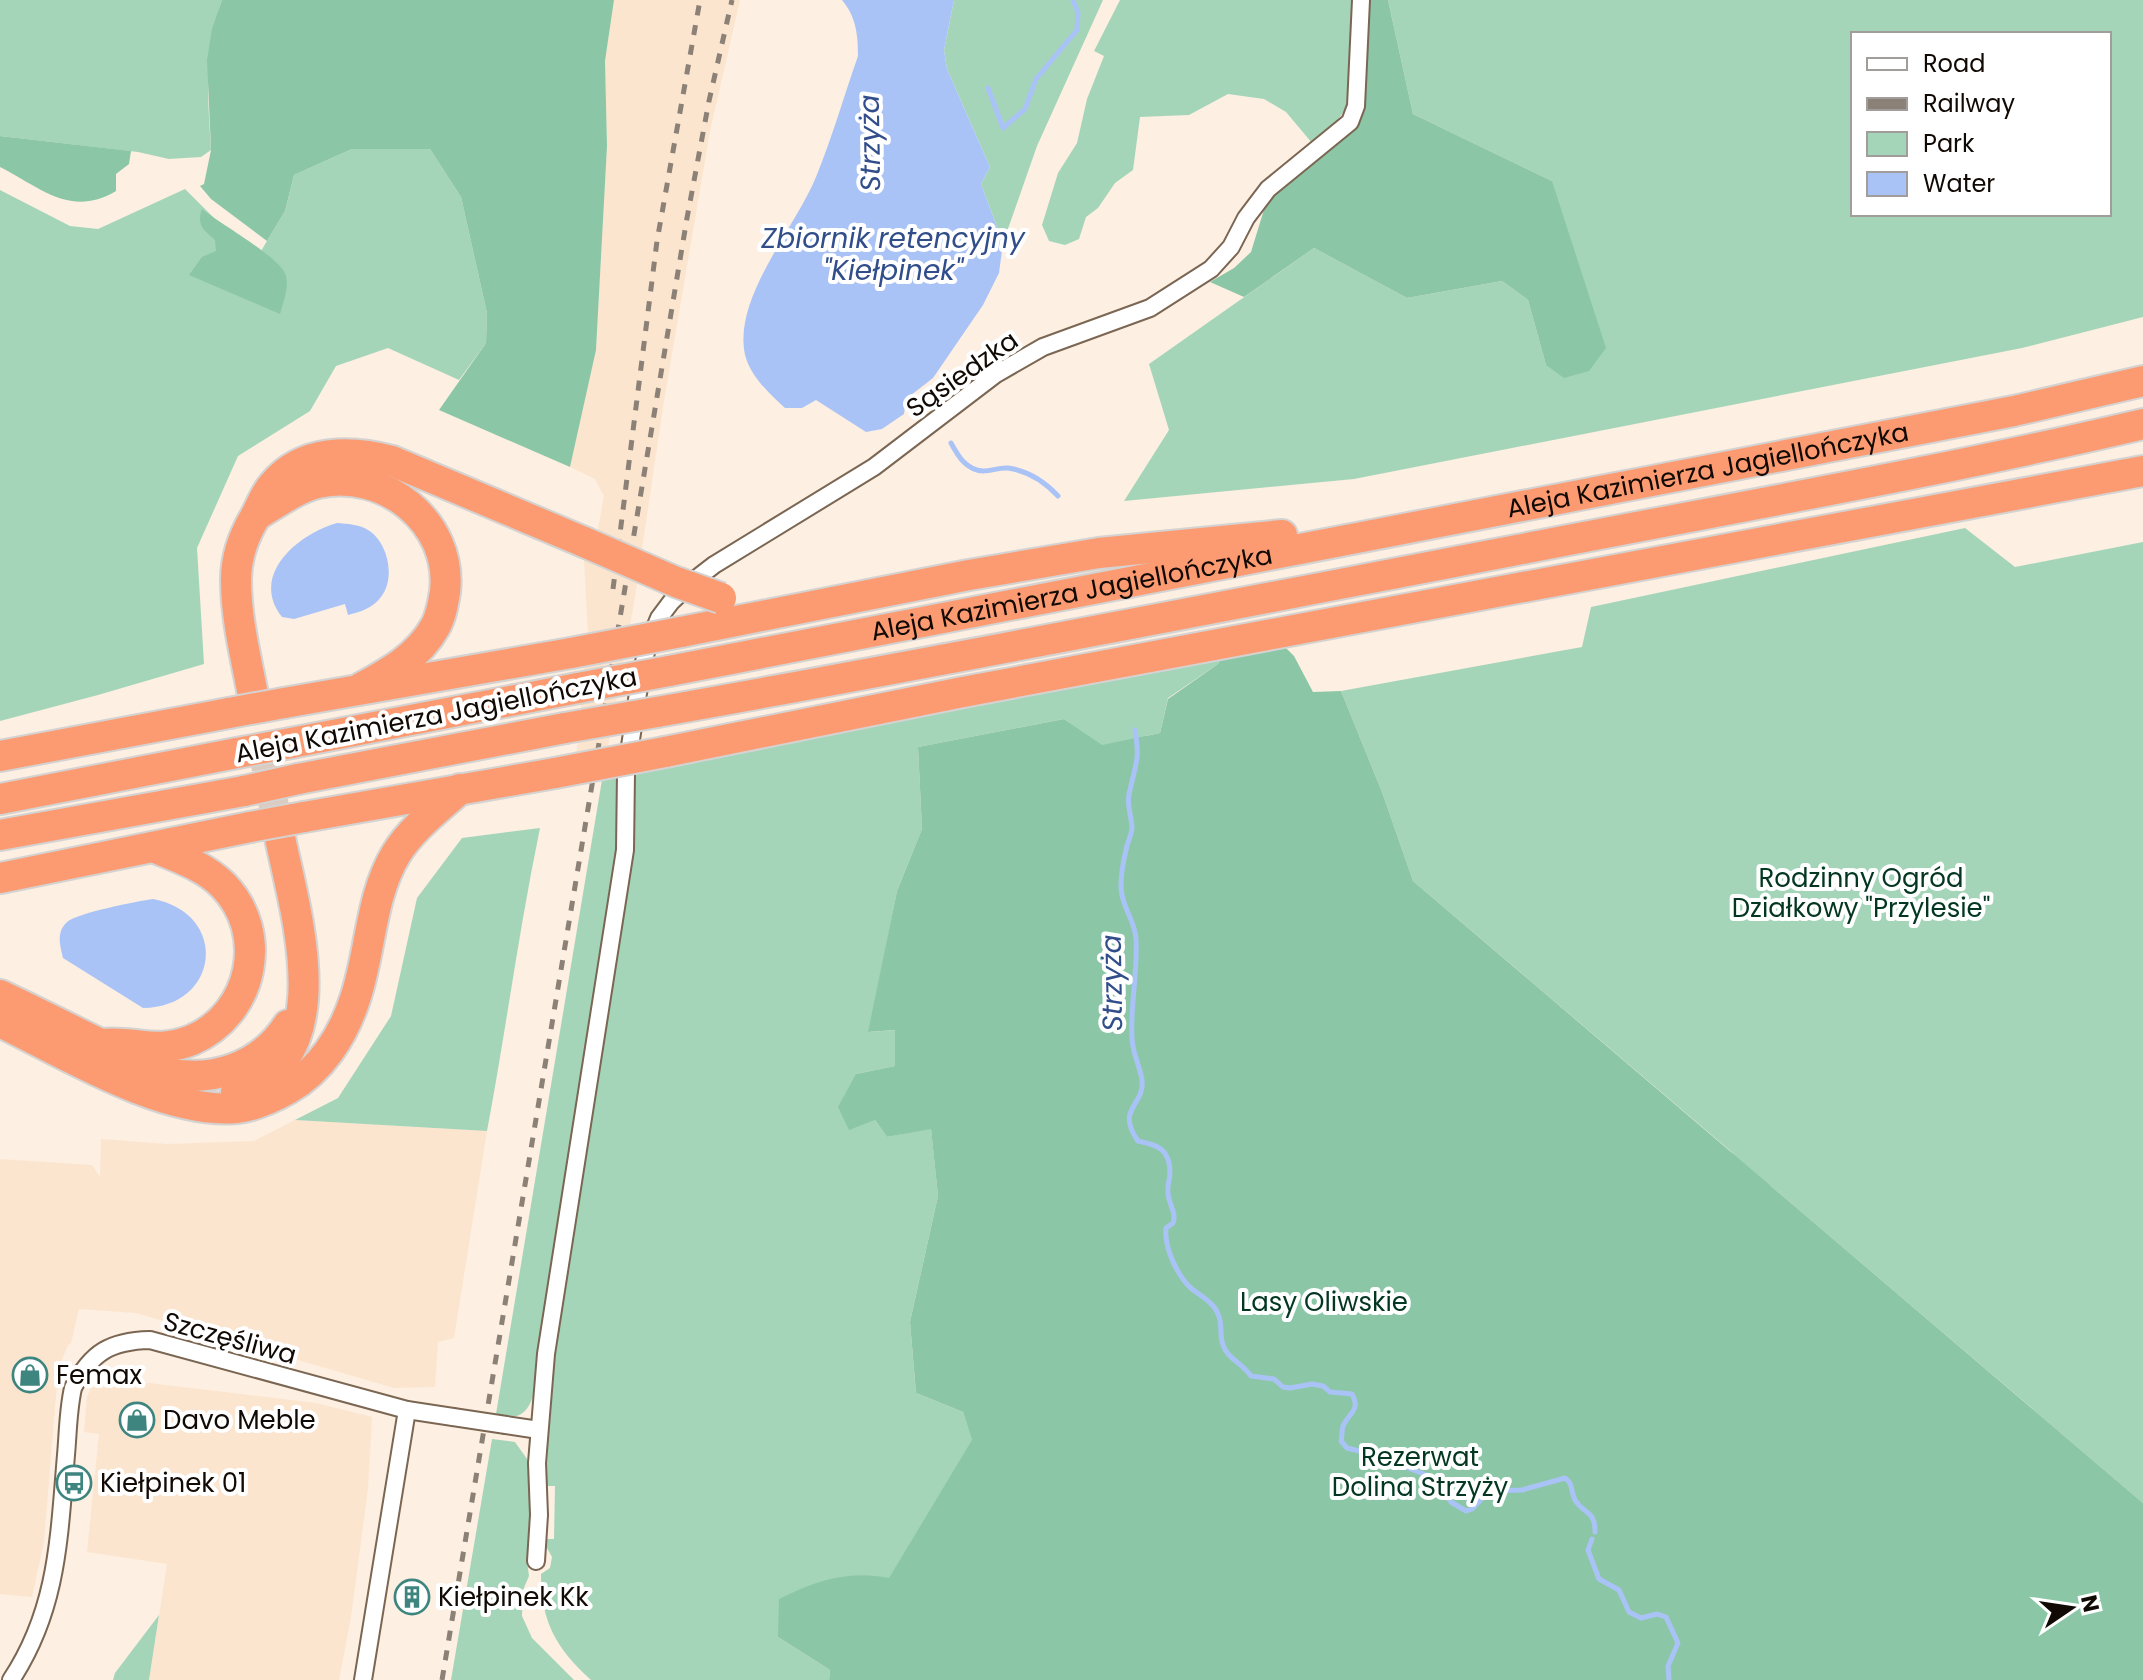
<svg xmlns="http://www.w3.org/2000/svg" width="2143" height="1680" viewBox="0 0 2143 1680" font-family="Poppins,sans-serif">
  <style>
    .built { fill: #fce5ce }
    .green { fill: #a4d5b9; fill-rule: evenodd }
    .forest { fill: #8bc7a6 }
    .water { fill: #aac3f6 }
    .lines { fill: none; stroke-linecap: round; stroke-linejoin: round }
    .stream { stroke: #aac3f6; stroke-width: 5 }
    .highway-tunnel { stroke: #daccc0; stroke-width: 30; stroke-dasharray: 30 15; stroke-linecap: butt }
    .street-casing { stroke: #7a6652; stroke-width: 20 }
    .highway-casing { stroke: #d4d3d2; stroke-width: 34 }
    .street { stroke: #fff; stroke-width: 16 }
    .highway { stroke: #fc9b72; stroke-width: 30 }
    .rail { stroke: #8c8177; stroke-width: 5; stroke-dasharray: 10 10; stroke-linecap: butt }
    .street-bridge-casing { stroke: #7a6652; stroke-width: 20; stroke-linecap: butt }
    .highway-bridge-casing { stroke: #d4d3d2; stroke-width: 34; stroke-linecap: butt }
    .street-bridge { stroke: #fff; stroke-width: 16 }
    .highway-bridge { stroke: #fc9b72; stroke-width: 30 }
    .labels { text-anchor: middle; dominant-baseline: central; stroke-width: 8; stroke-linejoin: round; paint-order: stroke }
    .street-label { font-size: 26px; fill: #110904; stroke: #fff }
    .park-label { font-size: 26px; fill: #033722; stroke: #fff }
    .poi-label { font-size: 26px; fill: #110904; stroke: #fff; text-anchor: start }
    .water-label { font-size: 28px; font-style: italic; fill: #314e8b; stroke: #fff }
  </style>
  <rect width="100%" height="100%" fill="#fdefe1"/>
  <g class="built">
    <polygon points="614,0 740,0 710,131 663,407 634,603 603,774 574,779 588,633 584,561 598,529 604,496 595,479 570,467 596,350 607,146 605,61"/>
    <polygon points="295,1120 487,1131 454,1338 438,1342 435,1387 394,1388 136,1313 79,1309 71,1343 68,1345 61,1362 63,1366 57,1383 44,1542 32,1597 0,1594 0,1159 92,1165 100,1177 101,1139 167,1144 254,1141"/>
    <polygon points="123,1380 316,1403 372,1417 368,1489 351,1617 339,1680 149,1680 167,1564 87,1552 99,1434 84,1432 87,1396 92,1387 104,1381"/>
  </g>
  <g class="green">
    <path d="M 0,0 L 222,0 C 203,56 208,93 211,150 L 201,157 L 169,159 L 138,152 L 0,136 Z"/>
    <polygon points="954,0 1103,0 1037,146 1003,243 981,184 990,167 947,69 944,50"/>
    <polygon points="1120,0 1355,0 1346,108 1331,130 1312,143 1286,112 1264,99 1228,94 1189,115 1140,117 1133,170 1115,183 1098,208 1086,217 1079,239 1065,245 1049,241 1042,225 1058,173 1077,143 1087,99 1104,56 1094,51"/>
    <path d="M 1388,0 L 2143,0 L 2143,317 L 2022,348 L 1354,479 L 1124,501 L 1169,430 L 1149,364 L 1314,248 L 1407,298 L 1502,281 L 1528,300 L 1546,365 L 1552,181 L 1413,114 ZM 1853,34 L 2109,34 L 2109,214 L 1853,214 Z"/>
    <polygon points="352,149 430,149 461,197 487,313 486,343 459,380 388,348 336,366 310,411 238,456 197,548 204,664 98,695 0,721 0,190 70,226 98,229 185,189 215,219 261,251 285,211 294,175"/>
    <path d="M 1965,528 L 2015,567 L 2143,542 L 2143,1503 L 1771,1186 L 778,1637 L 830,1670 L 829,1680 L 591,1680 C 556,1648 541,1622 541,1574 L 550,1568 L 552,1557 L 542,1539 L 554,1539 L 555,1486 L 543,1486 L 556,1319 L 631,871 L 631,768 L 1225,652 L 1218,664 L 1168,698 L 1160,733 L 1145,736 L 1361,919 L 1734,1154 L 1413,881 L 1382,792 L 1341,691 L 1582,647 L 1591,607 ZM 1064,719 L 1099,744 L 972,1439 L 963,1412 L 916,1393 L 910,1322 L 938,1196 L 931,1128 L 887,1137 L 875,1120 L 856,1074 L 895,1066 L 896,1030 L 869,1032 L 897,891 L 922,829 L 918,747 Z"/>
    <path d="M 619,771 L 619,839 L 542,1327 C 540,1347 541,1412 516,1416 C 510,1417 502,1415 496,1414 L 603,774 Z"/>
    <path d="M 540,828 C 519,929 506,1030 487,1131 L 295,1120 L 338,1098 L 391,1016 L 417,898 L 462,838 Z"/>
    <polygon points="492,1439 515,1442 532,1466 527,1561 529,1576 523,1590 522,1616 532,1638 574,1680 451,1680"/>
    <polygon points="159,1615 149,1680 113,1680 115,1673"/>
  </g>
  <g class="forest">
    <polygon points="222,0 614,0 605,61 607,146 596,350 570,467 439,410 486,343 487,313 461,197 430,149 352,149 294,175 285,211 267,241 211,199 200,186 204,184 211,150 207,60 212,29"/>
    <polygon points="1369,0 1388,0 1413,114 1552,181 1606,348 1589,371 1564,378 1546,365 1528,300 1502,281 1407,298 1314,248 1244,297 1210,282 1234,268 1251,252 1266,203 1288,177 1342,140 1360,112"/>
    <path d="M 0,136 L 131,151 L 129,164 L 116,174 L 116,191 C 71,218 41,188 0,167 Z"/>
    <path d="M 202,209 C 220,224 282,258 286,276 C 289,288 283,303 280,314 L 189,275 L 202,257 L 216,251 L 215,240 C 204,230 196,225 202,209 Z"/>
    <path d="M 1280,642 L 1294,656 L 1313,692 L 1341,691 L 1382,792 L 1413,881 L 2143,1503 L 2143,1680 L 829,1680 L 830,1670 L 778,1637 L 779,1599 C 816,1581 847,1570 889,1578 L 972,1440 L 963,1412 L 916,1393 L 910,1322 L 938,1196 L 931,1129 L 887,1137 L 875,1120 L 849,1130 L 838,1107 L 856,1074 L 895,1066 L 895,1030 L 868,1032 L 897,891 L 922,829 L 918,747 L 1064,719 L 1102,745 L 1160,733 L 1168,699 L 1218,664 L 1225,652 Z"/>
  </g>
  <g class="water">
    <path d="M 842,0 L 954,0 L 944,50 L 947,69 L 990,167 L 981,184 L 1003,243 L 999,273 L 983,305 L 933,378 L 906,399 L 904,414 L 882,429 L 866,432 L 816,400 L 802,408 L 785,408 C 769,393 747,374 744,349 C 737,293 795,228 816,177 C 832,138 844,96 858,56 C 858,34 856,17 842,0 Z"/>
    <path d="M 337,523 C 347,524 359,524 368,530 C 388,542 396,578 381,597 C 373,608 360,612 348,615 L 345,604 L 294,619 L 282,617 C 249,575 298,534 337,523 Z"/>
    <path d="M 153,899 C 229,913 221,1007 143,1008 L 63,958 C 60,945 56,932 67,922 C 77,913 138,901 153,899 Z"/>
  </g>
  <g class="lines">
    <g class="stream">
      <polyline points="988,88 1003,128 1025,109 1036,79 1077,30 1078,13 1073,0"/>
      <path d="M 951,443 C 958,456 966,470 983,471 C 992,471 1000,467 1008,468 C 1029,471 1044,481 1058,496"/>
      <path d="M 1135,730 C 1140,760 1136,762 1130,790 C 1126,803 1131,814 1132,827 C 1132,834 1127,843 1126,850 C 1123,862 1121,875 1121,887 C 1121,906 1135,920 1136,939 C 1138,972 1130,1005 1132,1038 C 1132,1052 1140,1066 1142,1080 C 1145,1106 1115,1108 1138,1141 C 1158,1145 1170,1149 1170,1173 C 1170,1179 1167,1186 1168,1192 C 1168,1204 1177,1212 1173,1223 L 1166,1228 C 1164,1247 1177,1276 1192,1289 C 1201,1296 1214,1303 1218,1314 C 1223,1324 1219,1335 1223,1345 C 1227,1358 1242,1363 1251,1376 L 1274,1379 L 1283,1387 L 1290,1388 L 1312,1384 L 1323,1386 L 1330,1392 L 1352,1394 C 1361,1411 1349,1412 1343,1426 C 1342,1428 1342,1439 1341,1441 L 1347,1448 L 1371,1454 L 1429,1476 L 1451,1502 L 1466,1511 L 1472,1509 L 1489,1491 L 1522,1490 L 1565,1478 C 1574,1484 1570,1491 1575,1500 C 1584,1515 1595,1509 1595,1532"/>
      <polyline points="1592,1539 1588,1550 1599,1579 1619,1590 1629,1612 1641,1618 1657,1614 1666,1617 1678,1643 1668,1666 1669,1680"/>
    </g>
    <polyline class="highway-tunnel" points="253,695 279,833"/>
    <g class="street-casing">
      <g id="street">
        <polyline points="506,1425 539,1430"/>
        <polyline points="536,1561 539,1515 537,1463 546,1354 625,850 626,773 638,693 647,647 659,618 671,602 692,582 714,565 874,467 996,374 1043,347 1150,308 1211,269 1231,247 1246,218 1268,189 1350,122 1356,106 1361,0"/>
        <path d="M 11,1680 C 58,1609 59,1537 66,1455 C 68,1433 68,1410 73,1388 C 91,1352 111,1341 150,1340 L 407,1410 L 453,1417"/>
        <polyline points="363,1680 407,1410"/>
      </g>
    </g>
    <g class="highway-casing">
      <g id="highway">
        <path d="M 258,514 C 277,503 297,488 318,483 C 384,468 453,522 445,592 C 443,604 441,617 435,627 C 418,657 390,672 361,688"/>
        <polyline points="681,632 969,575 1099,553 1282,535"/>
        <path id="s1" d="M 669,671 L 2014,411 L 2143,381"/>
        <path d="M 253,695 C 246,658 236,619 236,580 C 236,556 243,537 255,517 C 261,506 265,494 273,485 C 303,449 351,450 392,461 L 584,542"/>
        <polyline points="284,703 571,653"/>
        <path d="M 657,712 C 944,661 1230,605 1517,550 C 1726,509 1935,473 2143,424"/>
        <polyline points="291,743 578,688"/>
        <polyline points="665,752 963,692 2143,471"/>
        <polyline points="0,756 229,713"/>
        <polyline points="298,779 565,728"/>
        <polyline points="0,799 237,753"/>
        <polyline points="304,817 555,773"/>
        <polyline points="0,835 244,791"/>
        <polyline points="0,878 250,827"/>
        <path d="M 0,995 C 30,1009 60,1024 90,1039 C 113,1050 138,1065 163,1072 C 211,1084 261,1067 288,1025"/>
        <path d="M 0,1022 C 64,1053 164,1115 237,1108 C 255,1106 272,1098 288,1089 C 321,1070 343,1036 355,999 C 371,952 370,897 396,854 C 412,828 438,809 460,789"/>
        <path d="M 101,1044 C 136,1040 155,1055 192,1040 C 253,1014 270,933 223,885 C 204,866 177,857 153,847"/>
        <path d="M 236,1092 C 343,1059 295,912 279,833"/>
      </g>
    </g>
    <use href="#street" class="street"/>
    <use href="#highway" class="highway"/>
    <g class="rail">
      <polyline points="613,589 657,241 700,0"/>
      <polyline points="442,1680 687,218 709,101 732,0"/>
    </g>
    <g class="street-bridge-casing">
      <polyline id="street-bridge" points="453,1417 506,1425"/>
    </g>
    <g class="highway-bridge-casing">
      <g id="highway-bridge">
        <polyline points="584,542 676,582 721,598"/>
        <polyline points="571,653 681,632"/>
        <polyline points="578,688 669,671"/>
        <polyline points="229,713 284,703"/>
        <polyline points="565,728 657,712"/>
        <polyline points="237,753 291,743"/>
        <polyline points="555,773 665,752"/>
        <polyline points="244,791 298,779"/>
        <polyline points="250,827 304,817"/>
      </g>
    </g>
    <use href="#street-bridge" class="street-bridge"/>
    <use href="#highway-bridge" class="highway-bridge"/>
  </g>
  <defs>
    <g id="shop-ring" transform="scale(1.8)"><circle r="9.5" fill="#fff" stroke="#3e857f" stroke-width="1.5"/><path d="M-5-2.5h2.3a2.7 3.5 0 0 1 5.4 0H5L5.5 6h-11ZM-1.5-2.5h3a1.5 2.3 0 0 0-3 0Z" fill="#3e857f"/></g>
    <g id="bus-ring" transform="scale(1.8)"><circle r="9.5" fill="#fff" stroke="#3e857f" stroke-width="1.5"/><path d="M-5-6H5V4H4V6H2V4H-2V6H-4V4H-5ZM-3.5-4V0h7V-4ZM-3.5 1.2v1.5H-2V1.2ZM2 1.2v1.5H3.5V1.2Z" fill="#3e857f"/></g>
    <g id="building-ring" transform="scale(1.8)"><circle r="9.5" fill="#fff" stroke="#3e857f" stroke-width="1.5"/><path d="M-4-6H4V6H1V3H-1V6H-4ZM-2.5-4.3h1.7v1.8h-1.7ZM.8-4.3h1.7v1.8H.8ZM-2.5-1h1.7V.8h-1.7ZM.8-1h1.7V.8H.8Z" fill="#3e857f"/></g>
  </defs>
  <g fill-rule="evenodd">
    <use href="#shop-ring" x="30" y="1375"/>
    <use href="#shop-ring" x="137" y="1420"/>
    <use href="#bus-ring" x="74" y="1483"/>
    <use href="#building-ring" x="412" y="1597"/>
  </g>
  <g class="labels">
    <g class="street-label">
      <text transform="translate(962 374) rotate(-35)">Sąsiedzka</text>
      <text stroke="none"><textPath href="#s1" startOffset="1058">Aleja Kazimierza Jagiellończyka</textPath></text>
      <text stroke="none"><textPath href="#s1" startOffset="410">Aleja Kazimierza Jagiellończyka</textPath></text>
      <text transform="translate(436 715) rotate(-11)">Aleja Kazimierza Jagiellończyka</text>
      <text transform="translate(230 1338) rotate(15)">Szczęśliwa</text>
    </g>
    <g class="park-label">
      <text x="1861" y="878">Rodzinny Ogród<tspan x="1861" dy="30">Działkowy "Przylesie"</tspan></text>
      <text x="1324" y="1302">Lasy Oliwskie</text>
      <text x="1420" y="1457">Rezerwat<tspan x="1420" dy="30">Dolina Strzyży</tspan></text>
    </g>
    <g class="poi-label">
      <text x="56" y="1375">Femax</text>
      <text x="163" y="1420">Davo Meble</text>
      <text x="100" y="1483">Kiełpinek 01</text>
      <text x="438" y="1597">Kiełpinek Kk</text>
    </g>
    <g class="water-label">
      <text transform="translate(870 143) rotate(-91)">Strzyża</text>
      <text x="893" y="238">Zbiornik retencyjny<tspan x="893" dy="32">"Kiełpinek"</tspan></text>
      <text transform="translate(1112 983) rotate(-91)">Strzyża</text>
    </g>
  </g>
  <rect x="1851" y="32" width="260" height="184" fill="#ffffff" stroke="#a09d9b" stroke-width="2"/>
  <rect x="1867" y="58" width="40" height="12" fill="#ffffff" stroke="#a09d9b" stroke-width="2"/>
  <text x="1923" y="72" font-size="24" fill="#110904">Road</text>
  <rect x="1867" y="98" width="40" height="12" fill="#8c8177" stroke="#a09d9b" stroke-width="2"/>
  <text x="1923" y="112" font-size="24" fill="#110904">Railway</text>
  <rect x="1867" y="132" width="40" height="24" fill="#a4d5b9" stroke="#a09d9b" stroke-width="2"/>
  <text x="1923" y="152" font-size="24" fill="#110904">Park</text>
  <rect x="1867" y="172" width="40" height="24" fill="#aac3f6" stroke="#a09d9b" stroke-width="2"/>
  <text x="1923" y="192" font-size="24" fill="#110904">Water</text>
  <g transform="translate(2071 1608) rotate(77)" stroke="#ffffff" stroke-width="6" paint-order="stroke">
  <path d="M0-6L14 30L0 20L-14 30Z" fill="#110904"/>
  <text y="-12" font-size="22" font-weight="bold" text-anchor="middle" fill="#110904">N</text>
  </g>
</svg>
